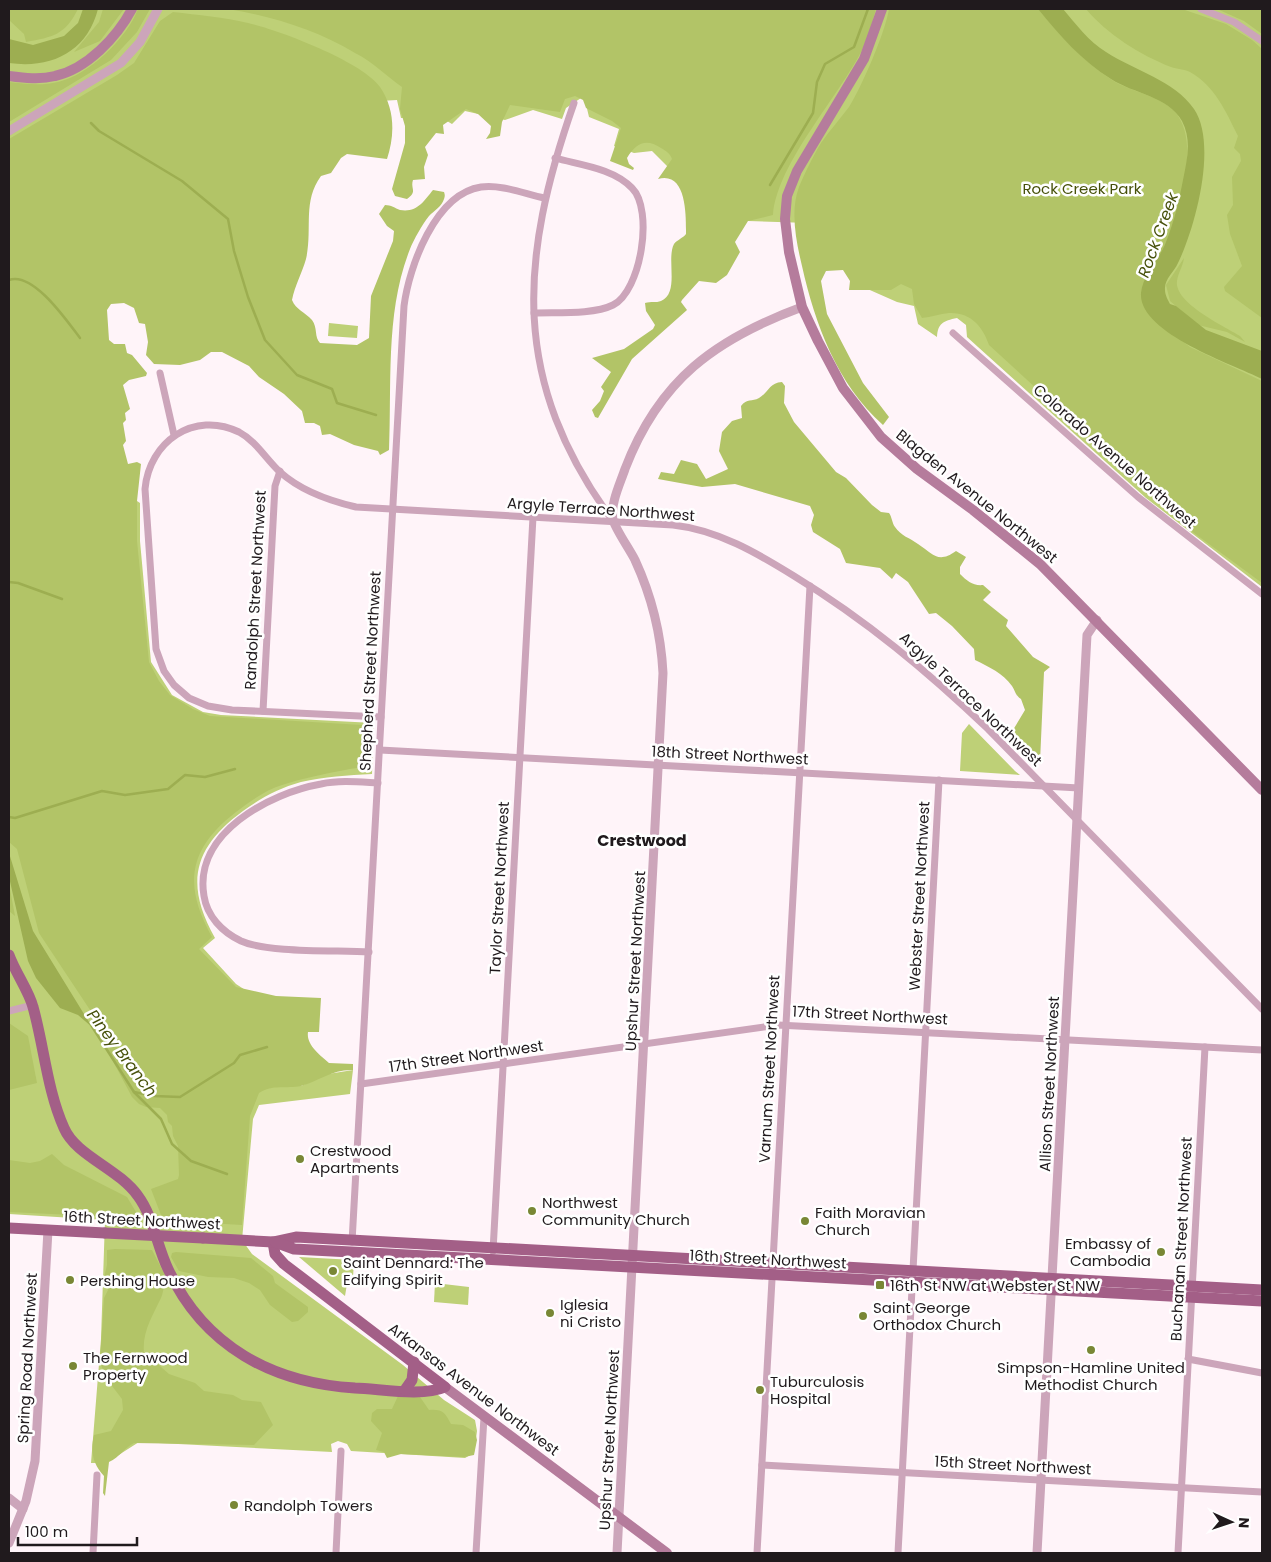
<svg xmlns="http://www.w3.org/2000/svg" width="1271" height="1562" viewBox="0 0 1271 1562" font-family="Poppins,sans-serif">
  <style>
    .green { fill: #bed077 }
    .forest { fill: #b2c467 }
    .water { fill: #9dae51 }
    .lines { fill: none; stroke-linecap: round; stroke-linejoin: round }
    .stream { stroke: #9dae51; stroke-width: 2.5 }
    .minor { stroke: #cca5ba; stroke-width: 7 }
    .tertiary { stroke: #cca5ba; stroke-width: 9 }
    .secondary { stroke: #b57c9c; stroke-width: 10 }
    .primary { stroke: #a35f87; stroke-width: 11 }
    .primary-bridge { stroke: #a35f87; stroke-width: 11 }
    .poi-dot { fill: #798735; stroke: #fff; stroke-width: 2 }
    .labels { text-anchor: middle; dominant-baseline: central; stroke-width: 5; stroke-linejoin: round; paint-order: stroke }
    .park-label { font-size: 15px; fill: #465009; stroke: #fff }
    .street-label { font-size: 15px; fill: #201a1d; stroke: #fff }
    .poi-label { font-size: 15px; fill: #201a1d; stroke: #fff; text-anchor: start }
    .water-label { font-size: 16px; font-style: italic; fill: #47510b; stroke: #fff }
    .neighbourhood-label { font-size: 16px; font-weight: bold; fill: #201a1d; stroke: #fff }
  </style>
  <rect width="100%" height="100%" fill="#fff4f9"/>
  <g class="green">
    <path d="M 9,9 L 1262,9 L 1262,587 L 1146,498 L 978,347 L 967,337 L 966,325 L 957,318 C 943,321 938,323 937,337 L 918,324 L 914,306 L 897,302 L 863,287 L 809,223 L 748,221 L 685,184 L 652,151 L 634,153 L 614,146 L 619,129 L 589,117 L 584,96 L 566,108 L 562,119 L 533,110 L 505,120 L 465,111 L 452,124 L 440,117 L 401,118 L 397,100 L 345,103 L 91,204 L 115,427 L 137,501 L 140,503 L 140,541 L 151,662 L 172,695 L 203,712 L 221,715 L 374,723 L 372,774 C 348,775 324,777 301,782 C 279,788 261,798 243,811 C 194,847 184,883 215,938 L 203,948 L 236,984 L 281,1013 L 301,1086 L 328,1074 L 353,1070 L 350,1094 L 259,1105 L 253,1119 L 242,1240 L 252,1254 L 403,1365 L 444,1400 L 475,1420 L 477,1431 L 474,1453 L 465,1458 L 351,1451 L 347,1444 L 338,1441 L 331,1444 L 332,1452 L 139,1442 L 106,1463 L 91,1463 L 101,1339 L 105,1220 L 9,1214 Z"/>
    <polygon points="329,323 358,326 357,338 328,336"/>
    <polygon points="969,724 1015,771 1020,775 960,771 962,733"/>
    <polygon points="299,1257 354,1260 353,1278 348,1278 345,1296"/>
    <polygon points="435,1283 469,1287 468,1305 434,1302"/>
  </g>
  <g class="forest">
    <path d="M 9,9 L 78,9 C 65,35 53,37 26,42 L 24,34 L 9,20 Z"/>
    <polygon points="103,9 124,9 100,41 74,52 99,22"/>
    <path d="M 138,9 L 150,9 L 137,32 L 111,60 L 9,122 L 9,82 C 25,84 42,86 58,82 C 89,75 127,38 138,9 Z"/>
    <path d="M 228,9 L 876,9 C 872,22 869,36 863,48 C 839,97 777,163 773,215 L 748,221 L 735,242 L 740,252 L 727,275 L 716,283 L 699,281 L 682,300 L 681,302 L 687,310 L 632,359 L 598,418 L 595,417 L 592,410 L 600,401 L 604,391 L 601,387 L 611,372 L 592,358 L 624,349 L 653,329 L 655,325 L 646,311 L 645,303 C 651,301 656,303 661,301 C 680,293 666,259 674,244 C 677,240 683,238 686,234 C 686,216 687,171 658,179 L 672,159 C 670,153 666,151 661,148 C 646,138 636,143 627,158 L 629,164 L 634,168 L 633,170 L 610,161 L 621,128 L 612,121 L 586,108 L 583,100 L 575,96 L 565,99 L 560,112 L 510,105 L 502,122 L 500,136 L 486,139 L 490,133 L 491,126 L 478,114 L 466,109 L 443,125 L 444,134 L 436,133 L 425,147 L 428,155 L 424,167 L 425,179 L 413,180 C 410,189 418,191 407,199 L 395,196 L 392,189 L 405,143 L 405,126 L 400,109 L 402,87 C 386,76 373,62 355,53 C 317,30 271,16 228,9 Z"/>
    <path d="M 889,9 L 1038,9 C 1060,35 1082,61 1112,80 C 1131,92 1161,96 1175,112 C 1201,141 1180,212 1166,244 C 1161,255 1153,266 1147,277 L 1173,334 L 1190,347 L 1262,381 L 1262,583 L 1194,533 L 989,345 C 983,327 971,312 949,313 C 940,314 931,317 922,318 L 914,304 L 912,289 L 901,284 L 891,290 L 849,290 L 850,281 L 843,270 L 826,271 L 821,281 L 827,314 L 863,383 L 889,417 L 883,425 C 837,384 815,324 802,266 C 796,241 790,211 799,187 C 805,173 813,156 821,143 C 830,130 840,119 849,107 C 862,86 885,33 889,9 Z"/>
    <path d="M 1086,9 L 1182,9 L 1226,24 L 1252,40 L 1262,49 L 1262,318 L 1225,291 L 1224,287 L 1242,266 L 1230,234 L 1227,215 L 1233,205 L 1232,177 L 1241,161 L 1240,154 L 1234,148 L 1238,136 C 1226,112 1215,86 1190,72 C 1184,69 1177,69 1171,67 C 1140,55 1107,34 1086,9 Z"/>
    <polygon points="1217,9 1262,9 1262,34 1244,21"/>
    <path d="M 173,12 C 198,15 224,17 248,23 C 279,30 363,62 380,87 C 395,109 395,135 387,159 L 347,154 L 341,158 L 331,173 L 321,176 C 302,202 313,229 306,259 C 302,273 295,285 292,300 C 296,310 305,312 312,320 C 318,328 314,337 320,343 L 357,345 L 369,338 L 371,296 L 393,241 L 394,231 L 387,226 L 379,214 L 385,205 C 391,205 395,208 400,210 C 417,213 424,201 433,190 L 444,192 C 445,195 445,196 444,199 C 442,206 434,211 429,216 C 422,225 414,239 410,249 C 385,312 392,385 389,450 L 380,455 L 378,451 L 354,445 L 330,434 L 322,435 L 320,426 L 314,423 L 305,423 L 302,411 L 284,394 L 259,377 L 249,366 L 222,352 L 211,352 L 200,360 L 180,365 L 154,364 L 146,355 L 148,342 L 145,324 L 139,323 L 134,308 L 124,303 L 111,304 L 107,310 L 109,340 L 114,344 L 125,344 L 127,353 L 132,355 L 147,373 L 146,376 L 129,380 L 123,385 L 130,409 L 125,413 L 126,420 L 123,423 L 126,441 L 123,445 L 128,464 L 137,462 L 141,464 L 137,501 L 137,541 L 149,662 L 159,681 L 170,695 L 193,709 L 210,716 L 362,725 C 376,735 372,749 371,764 C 363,768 354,768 345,770 C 324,774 303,778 282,785 C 266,790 250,801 236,812 C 188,849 183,885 212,937 L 199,949 L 236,987 L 276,996 L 321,998 L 319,1032 L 308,1032 C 306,1045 320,1055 329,1063 L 353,1064 L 353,1070 C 333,1069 319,1081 301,1086 C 286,1089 273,1084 259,1093 L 250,1116 L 242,1225 L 173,1221 L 161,1215 L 151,1189 L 178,1179 L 179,1175 L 178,1146 L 173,1136 L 172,1126 L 168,1122 L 167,1115 L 160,1108 L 146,1107 L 139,1104 L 132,1097 L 107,1050 L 94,1016 L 39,933 L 17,849 L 9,842 L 9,139 L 117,75 L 134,63 L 160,21 Z"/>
    <path d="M 1184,258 C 1183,266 1178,273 1177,281 C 1174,303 1224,326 1240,336 L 1245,342 L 1227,332 L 1198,325 L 1170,301 L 1166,285 Z"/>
    <path d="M 782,382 L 785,386 L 784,403 L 794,422 L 836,472 L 846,478 L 872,505 L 881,512 L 889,513 C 892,517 892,523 895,527 C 901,536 910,538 918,544 C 933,554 938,564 956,551 L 966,557 L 960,567 L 960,574 C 967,581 973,586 983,585 L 991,592 L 983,600 L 1008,620 L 1006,626 L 1033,657 L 1050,667 L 1044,672 L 1040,762 L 1010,735 L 1025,710 L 1021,699 C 1015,695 1016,692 1012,686 C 1003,673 989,667 975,660 L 974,649 L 952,626 L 936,613 L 929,614 L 908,582 L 896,573 L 892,579 L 880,568 L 846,563 L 840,549 L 813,532 L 811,525 L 814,515 L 810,506 L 735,484 L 702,487 L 658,479 L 661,472 L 674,474 L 681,460 L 697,464 L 706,479 L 728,469 L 719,451 L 722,432 L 732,421 L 742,418 L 741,406 C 747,398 752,402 759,398 C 769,392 769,383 782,382 Z"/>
    <polygon points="9,884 15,916 9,911"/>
    <polygon points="9,1023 28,1036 37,1083 9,1090"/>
    <polygon points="52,1154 64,1165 127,1197 136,1212 136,1218 9,1212 9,1160 30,1163 40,1161"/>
    <path d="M 115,1249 L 152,1250 L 167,1279 C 163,1285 164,1291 161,1298 C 153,1315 142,1332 144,1352 L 169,1374 L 195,1383 L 204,1391 L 233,1395 L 242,1400 L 261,1402 L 273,1425 L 254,1445 L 134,1443 C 123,1449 120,1457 109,1462 L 105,1496 L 103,1493 L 104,1476 C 93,1464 90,1452 94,1435 L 111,1431 L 123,1410 L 122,1399 L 112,1386 L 111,1376 L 102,1368 L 100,1360 L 104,1298 L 108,1290 L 103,1282 L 107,1265 L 107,1250 Z"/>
    <polygon points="176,1252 251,1258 273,1276 275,1283 308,1307 308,1312 298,1321 292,1322 270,1305 260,1290 249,1283 234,1278 208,1277 179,1271 171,1257 172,1253"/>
    <path d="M 398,1396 L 420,1397 L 429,1410 C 443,1409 445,1413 451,1424 L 463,1425 L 475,1432 L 477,1440 L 474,1455 L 464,1457 L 401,1454 L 387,1458 L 384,1452 L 376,1450 L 382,1433 L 371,1421 L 372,1413 L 377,1409 L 392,1409 Z"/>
  </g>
  <g class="water">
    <path d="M 83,9 L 98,9 C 87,52 51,69 9,63 L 9,39 L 33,45 L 64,36 L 78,23 Z"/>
    <path d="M 1038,9 L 1063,9 C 1075,23 1089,42 1106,52 C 1135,71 1174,80 1194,109 C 1218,144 1195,228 1178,263 C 1174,272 1164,279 1165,290 C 1165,295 1168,300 1170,304 L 1176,306 L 1206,330 L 1262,351 L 1262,379 C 1232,364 1138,333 1141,293 C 1143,274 1160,259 1166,242 C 1174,222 1179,201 1183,180 C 1187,160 1192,140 1182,121 C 1168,96 1134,94 1111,79 C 1082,61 1060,36 1038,9 Z"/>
    <polygon points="9,853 33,931 92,1027 78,1015 60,1008 36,978 28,961 9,877"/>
  </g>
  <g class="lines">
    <g class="stream">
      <polyline points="91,123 99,131 182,181 228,219 234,251 248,297 265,340 297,375 332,389 337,403 376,415"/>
      <polyline points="770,185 813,113 817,82 825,64 854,47 868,9"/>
      <path d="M 9,280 C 33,271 67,321 80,338"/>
      <polyline points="9,582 18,583 62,599"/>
      <polyline points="9,817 15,818 102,791 125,795 168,789 185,775 205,777 235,769"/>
      <polyline points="91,1025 134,1092 161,1119 172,1144 191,1161 227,1174"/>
      <polyline points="134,1092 154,1096 180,1097 234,1063 240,1055 267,1047"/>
    </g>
    <g class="minor">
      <polyline points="1201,9 1234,22 1262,41"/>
      <path d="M 574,103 C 519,260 510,381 613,521"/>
      <path d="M 534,313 C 556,312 593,315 613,305 C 641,291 654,210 632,188 C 613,168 580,165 555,158"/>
      <polyline points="953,333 1138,497 1262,594"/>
      <polyline points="160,373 174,435"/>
      <polyline points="263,711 275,486 280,471"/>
      <path d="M 381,717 L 232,710 L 208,706 L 189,698 L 174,685 L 164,671 L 156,649 L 145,489 C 149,442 194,410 239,432 C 256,441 266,459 280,472 C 301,491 330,501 356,507 L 673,525 C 718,530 757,553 794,576 C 866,620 927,671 988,729 L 1262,1009"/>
      <polyline points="380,750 1079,788"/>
      <path d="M 369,952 C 337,950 268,953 241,941 C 222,932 207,916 204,896 C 193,833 270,793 321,784 C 340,780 359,782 378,783"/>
      <polyline points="9,1011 33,1005"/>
      <polyline points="361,1084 778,1025 1262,1050"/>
      <path d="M 352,1242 L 404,306 C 409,267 435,194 481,187 C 501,184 525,194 544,198"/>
      <polyline points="493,1251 533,517"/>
      <polyline points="1188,1359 1262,1373"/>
      <polyline points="762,1465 1262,1492"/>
      <polyline points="93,1553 97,1475"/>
      <polyline points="336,1553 341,1451"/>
      <polyline points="476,1553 484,1417"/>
      <polyline points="757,1553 810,586"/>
      <polyline points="898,1553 939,780"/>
      <polyline points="1178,1553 1205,1047"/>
    </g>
    <g class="tertiary">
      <polyline points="9,131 121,63 140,42 158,9"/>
      <polyline points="9,1498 23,1509"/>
      <polyline points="9,1543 26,1501 35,1461 48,1230"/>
      <path d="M 617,1553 L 663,673 C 661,633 652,597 635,560 C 630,550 616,530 613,520 C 610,504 620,484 625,469 C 659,380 715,339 802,307"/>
      <polyline points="1037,1553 1087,635 1097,620"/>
    </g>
    <g class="secondary">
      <polyline points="882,9 864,59 797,171 787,196 785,219 789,252 802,307 818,341 843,388 881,437 917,469 973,510 1040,564 1262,790"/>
      <path d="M 9,76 C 24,78 40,80 55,76 C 87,69 117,37 132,9"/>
      <polyline points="445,1387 667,1553"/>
    </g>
    <g class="primary">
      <path d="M 9,955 C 15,972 29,991 33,1007 C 44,1046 47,1090 64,1128 C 76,1156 118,1168 138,1196 C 153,1216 157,1246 168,1269 C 204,1347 273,1383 355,1388 C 382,1389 422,1397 445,1387 L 284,1264 L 275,1254 L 273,1242"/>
      <polyline points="9,1228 105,1233"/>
      <polyline points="203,1238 273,1242 296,1237 1262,1290"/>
      <polyline points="275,1242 294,1249 351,1252 1262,1301"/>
      <polyline points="405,1390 412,1380 414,1362"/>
    </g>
    <polyline class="primary-bridge" points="105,1233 203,1238"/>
  </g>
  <g class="poi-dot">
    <circle cx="300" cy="1159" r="5"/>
    <circle cx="532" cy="1211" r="5"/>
    <circle cx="805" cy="1221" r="5"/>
    <circle cx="1161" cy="1252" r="5"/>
    <circle cx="333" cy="1271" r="5"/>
    <circle cx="70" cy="1280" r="5"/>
    <rect x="875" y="1280" width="10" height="10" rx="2.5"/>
    <circle cx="550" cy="1313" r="5"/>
    <circle cx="863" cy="1316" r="5"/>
    <circle cx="1091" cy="1350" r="5"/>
    <circle cx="73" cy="1366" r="5"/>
    <circle cx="760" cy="1390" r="5"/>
    <circle cx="234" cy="1505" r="5"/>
  </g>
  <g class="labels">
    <g class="park-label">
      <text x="1082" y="188">Rock Creek Park</text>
    </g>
    <g class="street-label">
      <text transform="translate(1115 456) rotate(41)">Colorado Avenue Northwest</text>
      <text transform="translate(977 496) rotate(39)">Blagden Avenue Northwest</text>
      <text transform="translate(601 509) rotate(4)">Argyle Terrace Northwest</text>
      <text transform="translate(255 590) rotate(-87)">Randolph Street Northwest</text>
      <text transform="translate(370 671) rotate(-87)">Shepherd Street Northwest</text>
      <text transform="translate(971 699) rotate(43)">Argyle Terrace Northwest</text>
      <text transform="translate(730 755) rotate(3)">18th Street Northwest</text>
      <text transform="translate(499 888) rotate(-87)">Taylor Street Northwest</text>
      <text transform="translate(919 896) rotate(-87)">Webster Street Northwest</text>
      <text transform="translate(635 961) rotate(-87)">Upshur Street Northwest</text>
      <text transform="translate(870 1015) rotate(3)">17th Street Northwest</text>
      <text transform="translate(466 1056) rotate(-8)">17th Street Northwest</text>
      <text transform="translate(769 1069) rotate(-87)">Varnum Street Northwest</text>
      <text transform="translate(1049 1084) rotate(-87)">Allison Street Northwest</text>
      <text transform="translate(142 1220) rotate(3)">16th Street Northwest</text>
      <text transform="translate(1181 1239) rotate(-87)">Buchanan Street Northwest</text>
      <text transform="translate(768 1259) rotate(3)">16th Street Northwest</text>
      <text transform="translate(27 1358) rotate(-87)">Spring Road Northwest</text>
      <text transform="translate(474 1389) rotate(37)">Arkansas Avenue Northwest</text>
      <text transform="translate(609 1440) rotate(-87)">Upshur Street Northwest</text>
      <text transform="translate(1013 1465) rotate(3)">15th Street Northwest</text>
    </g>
    <g class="poi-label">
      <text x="310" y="1150">Crestwood<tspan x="310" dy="17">Apartments</tspan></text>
      <text x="542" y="1202">Northwest<tspan x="542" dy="17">Community Church</tspan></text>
      <text x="815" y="1212">Faith Moravian<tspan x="815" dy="17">Church</tspan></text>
      <text x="1151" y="1243" text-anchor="end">Embassy of<tspan x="1151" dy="17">Cambodia</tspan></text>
      <text x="343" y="1262">Saint Dennard: The<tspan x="343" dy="17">Edifying Spirit</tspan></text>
      <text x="80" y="1280">Pershing House</text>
      <text x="890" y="1285">16th St NW at Webster St NW</text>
      <text x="560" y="1304">Iglesia<tspan x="560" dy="17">ni Cristo</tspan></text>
      <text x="873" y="1307">Saint George<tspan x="873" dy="17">Orthodox Church</tspan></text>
      <text x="83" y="1357">The Fernwood<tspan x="83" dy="17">Property</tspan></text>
      <text x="1091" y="1367" text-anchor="middle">Simpson-Hamline United<tspan x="1091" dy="17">Methodist Church</tspan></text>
      <text x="770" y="1381">Tuburculosis<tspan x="770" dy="17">Hospital</tspan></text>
      <text x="244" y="1505">Randolph Towers</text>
    </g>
    <g class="water-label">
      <text transform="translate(1158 235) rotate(-70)">Rock Creek</text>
      <text transform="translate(122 1053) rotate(53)">Piney Branch</text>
    </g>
    <g class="neighbourhood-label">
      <text x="642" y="840">Crestwood</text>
    </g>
  </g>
  <rect width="1271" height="1562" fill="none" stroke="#201a1d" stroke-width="20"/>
  <g transform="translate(1231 1522) rotate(93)" stroke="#ffffff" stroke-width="4" paint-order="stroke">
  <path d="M0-4L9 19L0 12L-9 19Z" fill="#201a1d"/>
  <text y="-8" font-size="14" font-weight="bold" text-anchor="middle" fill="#201a1d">N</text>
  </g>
  <path d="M18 1537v8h119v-8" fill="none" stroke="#201a1d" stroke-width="2.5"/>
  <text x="25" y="1537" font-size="15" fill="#201a1d" stroke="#ffffff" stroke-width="4" paint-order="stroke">100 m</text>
</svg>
